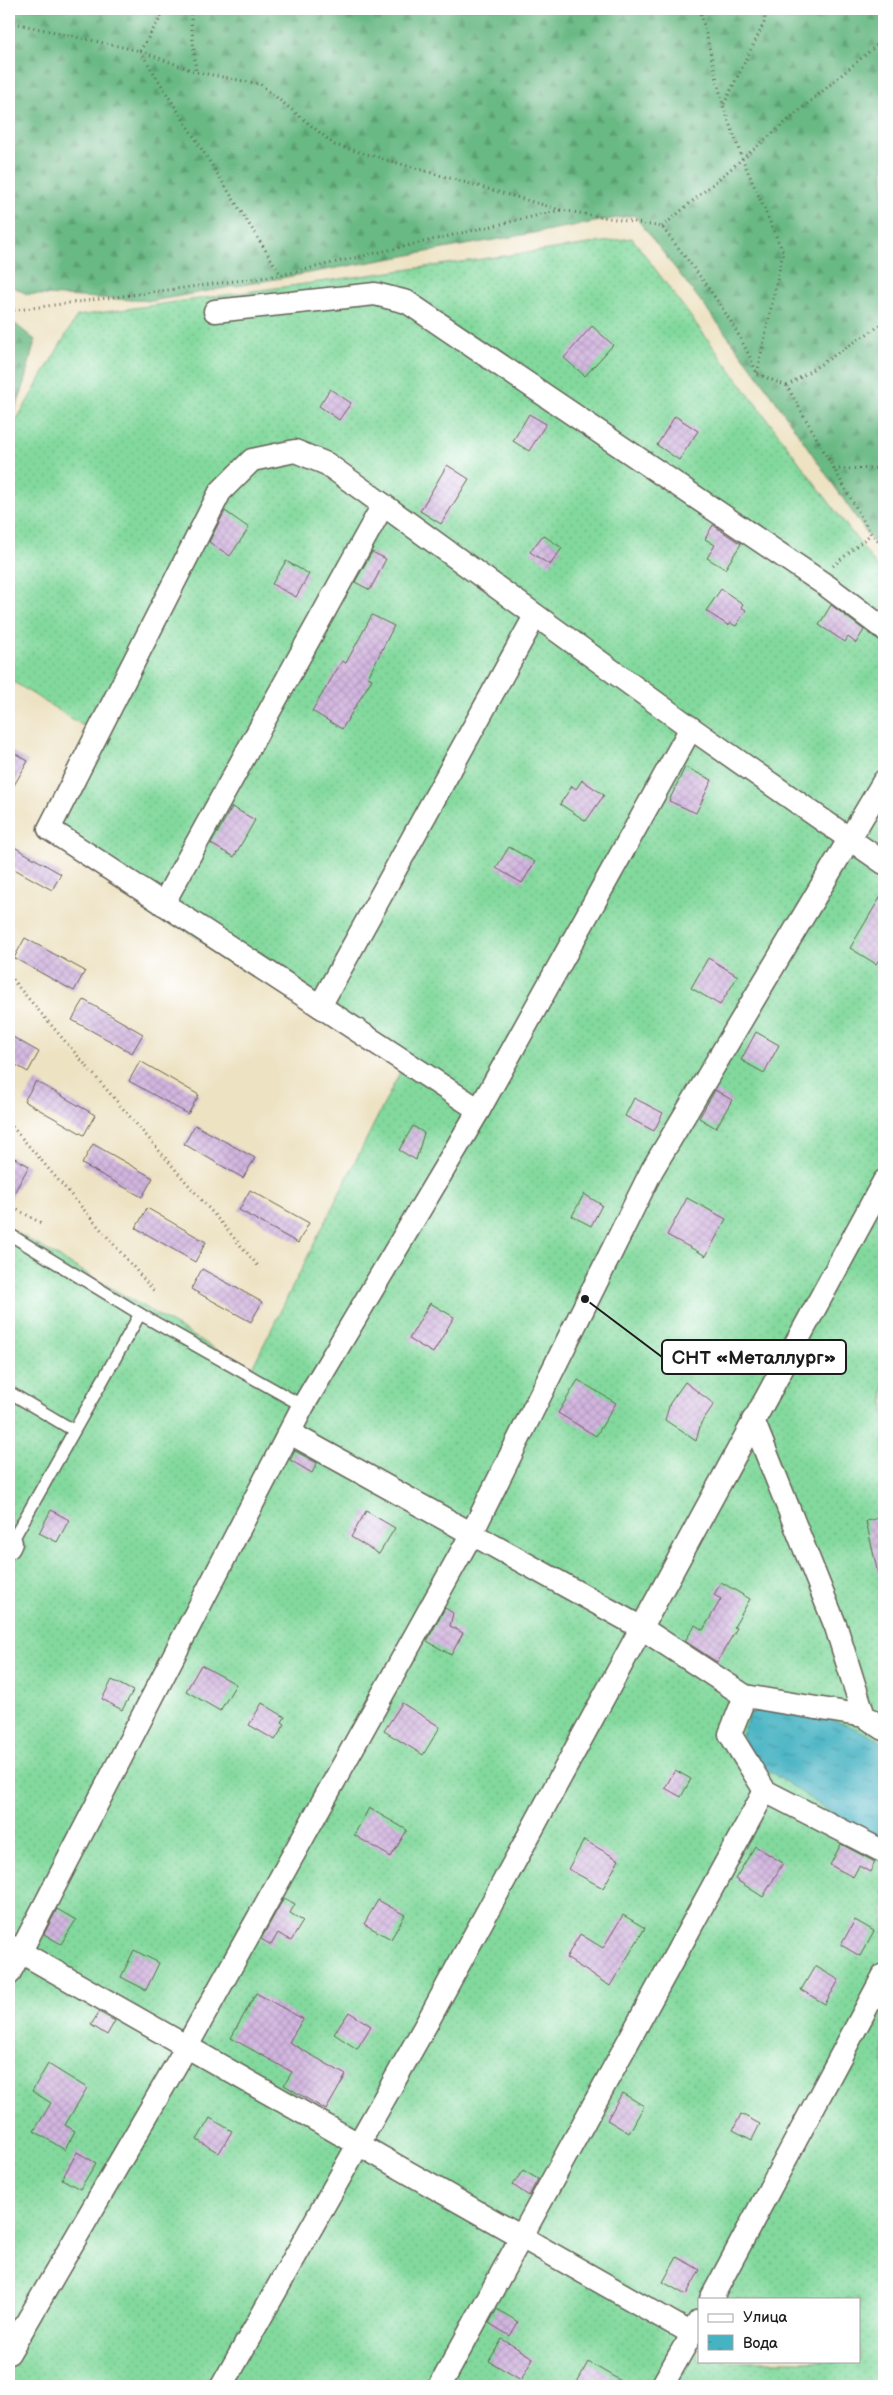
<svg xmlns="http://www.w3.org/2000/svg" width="893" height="2395" viewBox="0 0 893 2395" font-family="'Balsamiq Sans',sans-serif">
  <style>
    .forest { fill: url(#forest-firs); stroke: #426a50 }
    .garden { fill: url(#garden-dots); stroke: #4f7a5c; fill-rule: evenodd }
    .water { fill: url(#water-ripples); stroke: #316870 }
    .building { fill: url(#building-cross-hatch) }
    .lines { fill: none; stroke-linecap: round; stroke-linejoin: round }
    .lane-casing { stroke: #656156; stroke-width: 14 }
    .street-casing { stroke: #656156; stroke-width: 25 }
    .path { stroke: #656156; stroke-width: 3; stroke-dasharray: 1 4; stroke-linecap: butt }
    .lane { stroke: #fff; stroke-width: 11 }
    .street { stroke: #fff; stroke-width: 22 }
    .leader { fill: none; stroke: #1c1c1c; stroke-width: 2 }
    .callout-dot { fill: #1c1c1c; stroke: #fff; stroke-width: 2 }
    .callout { fill: #fff; stroke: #1c1c1c; stroke-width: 2 }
    .callout-label { font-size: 19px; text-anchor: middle; font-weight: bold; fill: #1c1c1c }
  </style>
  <defs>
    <pattern id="forest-firs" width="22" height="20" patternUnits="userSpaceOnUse" patternTransform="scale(1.25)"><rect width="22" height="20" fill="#69b984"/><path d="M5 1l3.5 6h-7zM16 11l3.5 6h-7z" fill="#5a9e71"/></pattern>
    <pattern id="garden-dots" width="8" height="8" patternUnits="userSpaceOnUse" patternTransform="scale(1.25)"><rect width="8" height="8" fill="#82d99d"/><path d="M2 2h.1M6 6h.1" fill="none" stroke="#70ba87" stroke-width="1.8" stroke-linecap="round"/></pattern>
    <pattern id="water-ripples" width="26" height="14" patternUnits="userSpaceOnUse" patternTransform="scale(1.25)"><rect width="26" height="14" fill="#46b3c3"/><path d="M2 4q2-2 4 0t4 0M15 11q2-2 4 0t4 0" fill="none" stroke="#3a919e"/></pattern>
    <pattern id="building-cross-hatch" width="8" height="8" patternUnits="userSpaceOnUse" patternTransform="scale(1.25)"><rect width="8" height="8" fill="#d2b5df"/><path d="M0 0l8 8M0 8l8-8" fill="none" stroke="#b49bbf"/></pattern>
  </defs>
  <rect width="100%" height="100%" fill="#fff"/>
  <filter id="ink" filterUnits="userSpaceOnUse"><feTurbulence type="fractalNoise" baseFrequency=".02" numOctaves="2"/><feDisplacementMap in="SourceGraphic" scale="10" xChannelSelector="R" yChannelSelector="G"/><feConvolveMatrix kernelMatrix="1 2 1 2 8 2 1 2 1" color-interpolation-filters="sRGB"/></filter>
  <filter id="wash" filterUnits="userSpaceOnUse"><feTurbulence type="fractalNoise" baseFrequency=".0096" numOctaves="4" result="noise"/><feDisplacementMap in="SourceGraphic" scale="20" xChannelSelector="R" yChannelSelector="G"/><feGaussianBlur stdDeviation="1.12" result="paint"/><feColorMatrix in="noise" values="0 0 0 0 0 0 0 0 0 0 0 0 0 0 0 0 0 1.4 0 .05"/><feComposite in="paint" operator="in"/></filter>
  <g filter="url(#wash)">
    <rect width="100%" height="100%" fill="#ede2c2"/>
    <g class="forest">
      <polygon points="9,9 884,9 884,558 757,374 634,215 152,301 27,294 9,285 9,100 13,94 9,89"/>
      <polygon points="9,319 35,340 22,392 9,423"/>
    </g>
    <path class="garden" d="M 632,238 L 884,576 L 884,2386 L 9,2386 L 9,1228 L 251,1370 L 401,1070 L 34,832 L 93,732 L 9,679 L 9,433 L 77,316 ZM 699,2299 L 859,2299 L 859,2361 L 699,2361 Z"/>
    <path class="water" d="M 765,1706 C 806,1711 849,1722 884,1743 L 884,1843 L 820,1805 L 756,1762 L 742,1737 L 749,1715 Z"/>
    <g id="blocks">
      <g class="building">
        <polygon points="592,326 613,345 585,376 564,358"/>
        <polygon points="330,389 351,403 339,420 319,406"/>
        <polygon points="529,414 546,424 529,451 513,441"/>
        <polygon points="675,416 698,431 679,460 657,445"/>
        <polygon points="447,465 469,479 441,524 420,511"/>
        <polygon points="225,511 249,528 230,556 209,542"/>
        <polygon points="713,525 741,544 725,569 707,558 715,545 705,539"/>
        <polygon points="543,535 562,548 550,565 530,552"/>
        <polygon points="372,552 386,559 370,590 355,582"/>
        <polygon points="286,561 309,574 296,597 272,584"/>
        <polygon points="721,589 743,604 741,607 746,610 736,626 730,623 729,626 706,611"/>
        <polygon points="831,605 864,630 856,643 848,637 845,642 819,625"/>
        <polygon points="372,615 394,626 368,677 372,679 342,729 312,711 342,661 346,663"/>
        <polygon points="9,750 28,761 9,794"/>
        <polygon points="685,767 712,780 696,813 669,801"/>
        <polygon points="582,780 604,795 586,821 560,804 572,786 576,789"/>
        <polygon points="232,807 255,820 234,857 211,844"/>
        <polygon points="9,844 61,874 52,890 9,866"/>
        <polygon points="509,847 535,862 522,883 496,868"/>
        <polygon points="884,891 884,952 876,964 850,948"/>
        <polygon points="25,938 85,971 74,991 14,958"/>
        <polygon points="708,958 738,976 720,1005 691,988"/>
        <polygon points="84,1000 143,1034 132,1053 72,1020"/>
        <polygon points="756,1032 779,1045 764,1073 741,1060"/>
        <polygon points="9,1035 39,1052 28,1072 9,1061"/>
        <polygon points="140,1061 199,1095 188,1114 129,1081"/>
        <polygon points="36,1081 95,1115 84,1135 24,1101"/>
        <polygon points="715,1090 732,1100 716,1128 699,1118"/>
        <polygon points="634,1098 663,1113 654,1131 625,1116"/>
        <polygon points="195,1125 255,1158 243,1178 184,1144"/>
        <polygon points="413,1126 424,1133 416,1160 399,1150"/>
        <polygon points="93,1144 153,1178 142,1197 82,1164"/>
        <polygon points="9,1155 29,1166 9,1202"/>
        <polygon points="250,1190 309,1223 298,1243 239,1210"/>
        <polygon points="584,1194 602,1205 591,1226 572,1216"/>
        <polygon points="687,1198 726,1219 706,1256 667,1235"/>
        <polygon points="147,1208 206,1242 195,1262 136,1228"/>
        <polygon points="202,1269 262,1302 251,1322 191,1289"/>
        <polygon points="430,1303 454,1317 433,1353 409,1339"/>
        <polygon points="578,1380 616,1403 596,1436 558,1413"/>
        <polygon points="685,1382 714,1404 701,1423 696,1441 665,1420 670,1403"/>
        <polygon points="295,1451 317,1463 312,1473 290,1460"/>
        <polygon points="51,1510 69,1520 57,1542 39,1533"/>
        <polygon points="366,1511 395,1528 379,1554 351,1537"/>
        <polygon points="884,1517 884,1573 878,1574 866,1521"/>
        <polygon points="721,1582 750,1599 734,1627 737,1628 717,1662 685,1641 695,1625 703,1630 721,1599 714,1595"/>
        <polygon points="445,1608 453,1613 450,1626 463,1633 451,1655 427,1641"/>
        <polygon points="201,1665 236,1684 220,1711 186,1691"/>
        <polygon points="112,1680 133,1691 122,1710 102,1699"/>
        <polygon points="262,1703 285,1717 282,1722 285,1724 275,1740 249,1725"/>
        <polygon points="402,1703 440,1727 423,1755 384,1731"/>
        <polygon points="675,1770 691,1779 681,1797 665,1788"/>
        <polygon points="369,1808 407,1830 391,1857 354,1835"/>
        <polygon points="584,1840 619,1860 603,1888 568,1869"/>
        <polygon points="841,1844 875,1862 870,1872 859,1866 853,1877 830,1865"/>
        <polygon points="755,1846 783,1863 763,1897 735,1879"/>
        <polygon points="284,1898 295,1904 290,1913 303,1921 291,1941 278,1933 271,1945 261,1939"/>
        <polygon points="378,1900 405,1915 391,1939 364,1924"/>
        <polygon points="57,1909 76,1920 61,1944 44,1934"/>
        <polygon points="623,1915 645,1928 610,1986 566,1958 580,1934 603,1948"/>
        <polygon points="855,1920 874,1931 860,1956 841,1945"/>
        <polygon points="134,1950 159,1963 146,1990 121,1977"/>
        <polygon points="815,1966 839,1980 825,2004 801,1990"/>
        <polygon points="256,1993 303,2019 289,2042 346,2075 326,2110 284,2085 292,2072 231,2038"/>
        <polygon points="99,2012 115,2021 107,2035 91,2025"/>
        <polygon points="349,2012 371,2026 357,2049 334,2034"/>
        <polygon points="48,2064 87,2088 65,2125 75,2131 65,2150 34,2131 51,2103 32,2091"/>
        <polygon points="622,2093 644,2106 629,2133 607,2120"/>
        <polygon points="741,2114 760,2124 752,2140 733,2130"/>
        <polygon points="210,2118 232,2131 219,2153 197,2140"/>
        <polygon points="77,2152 96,2163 80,2189 62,2179"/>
        <polygon points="523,2170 538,2179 529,2196 513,2185"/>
        <polygon points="677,2257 700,2270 686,2295 663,2282"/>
        <polygon points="497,2309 518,2322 510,2336 489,2323"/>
        <polygon points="502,2339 533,2358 521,2380 489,2361"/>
        <polygon points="588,2362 630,2386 575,2386"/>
      </g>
    </g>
  </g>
  <g filter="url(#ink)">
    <use href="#blocks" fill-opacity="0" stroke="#656156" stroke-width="1"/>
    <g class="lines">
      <g class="lane-casing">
        <g id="lane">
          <polyline points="9,1234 140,1314 303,1406"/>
          <polyline points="9,1392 73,1430"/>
          <polyline points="9,1541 11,1543 140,1314"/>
        </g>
      </g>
      <g class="street-casing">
        <g id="street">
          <polyline points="215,311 375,294 407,302 827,586 884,629"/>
          <polyline points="163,904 383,505"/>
          <polyline points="320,1006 535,616"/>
          <polyline points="479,1110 49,829 220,492 252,460 295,451 327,464 691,728 884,863"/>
          <polyline points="753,1420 836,1627 864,1716"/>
          <polyline points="290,1433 640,1627 745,1696 864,1716 884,1729"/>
          <polyline points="9,1547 11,1543"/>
          <polyline points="745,1696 730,1734 765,1791 884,1852"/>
          <polyline points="10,1946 692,2334"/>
          <polyline points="9,1974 303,1406 479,1110 691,728"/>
          <polyline points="711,2299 884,1975"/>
          <polyline points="9,2353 187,2046 471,1535 652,1170 884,781"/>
          <polyline points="222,2386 428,2021 884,1181"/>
          <polyline points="440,2386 765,1791"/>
          <polyline points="662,2386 699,2321"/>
        </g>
      </g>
      <g class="path">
        <polyline points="190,9 196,72"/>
        <polyline points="700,9 723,105 742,158 783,252 757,374"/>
        <path d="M 9,22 L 140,51 L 196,72 L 260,84 L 335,145 L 561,210 L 662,227 C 697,272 736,320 757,374 L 787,386 L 871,534 L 884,546"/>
        <polyline points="140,51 281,275"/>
        <polyline points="140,51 166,9"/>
        <polyline points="724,104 765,21 764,9"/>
        <polyline points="662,227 884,39"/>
        <polyline points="9,311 281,275 561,210"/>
        <polyline points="787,386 884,323"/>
        <polyline points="834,469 884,468"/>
        <polyline points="833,566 871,534"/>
        <polyline points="9,976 260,1268"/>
        <polyline points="9,1123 154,1291"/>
        <polyline points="9,1205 41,1223"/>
      </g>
      <use href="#lane" class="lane"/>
      <use href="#street" class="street"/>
    </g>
  </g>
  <path class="leader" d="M585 1299L662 1357"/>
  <circle class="callout-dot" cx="585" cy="1299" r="5"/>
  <rect class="callout" x="662" y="1340" width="184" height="34" rx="5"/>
  <g class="callout-label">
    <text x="754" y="1364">СНТ «Металлург»</text>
  </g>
  <rect width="893" height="2395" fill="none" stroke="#fff" stroke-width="30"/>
  <rect x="698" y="2298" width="162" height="65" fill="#ffffff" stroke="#a4a4a4"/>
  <rect x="708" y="2314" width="25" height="8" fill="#ffffff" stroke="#a4a4a4"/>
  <text x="743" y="2322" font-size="15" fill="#1c1c1c">Улица</text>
  <rect x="708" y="2335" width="25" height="15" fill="url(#water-ripples)" stroke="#a4a4a4"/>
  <text x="743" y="2348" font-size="15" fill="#1c1c1c">Вода</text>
</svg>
